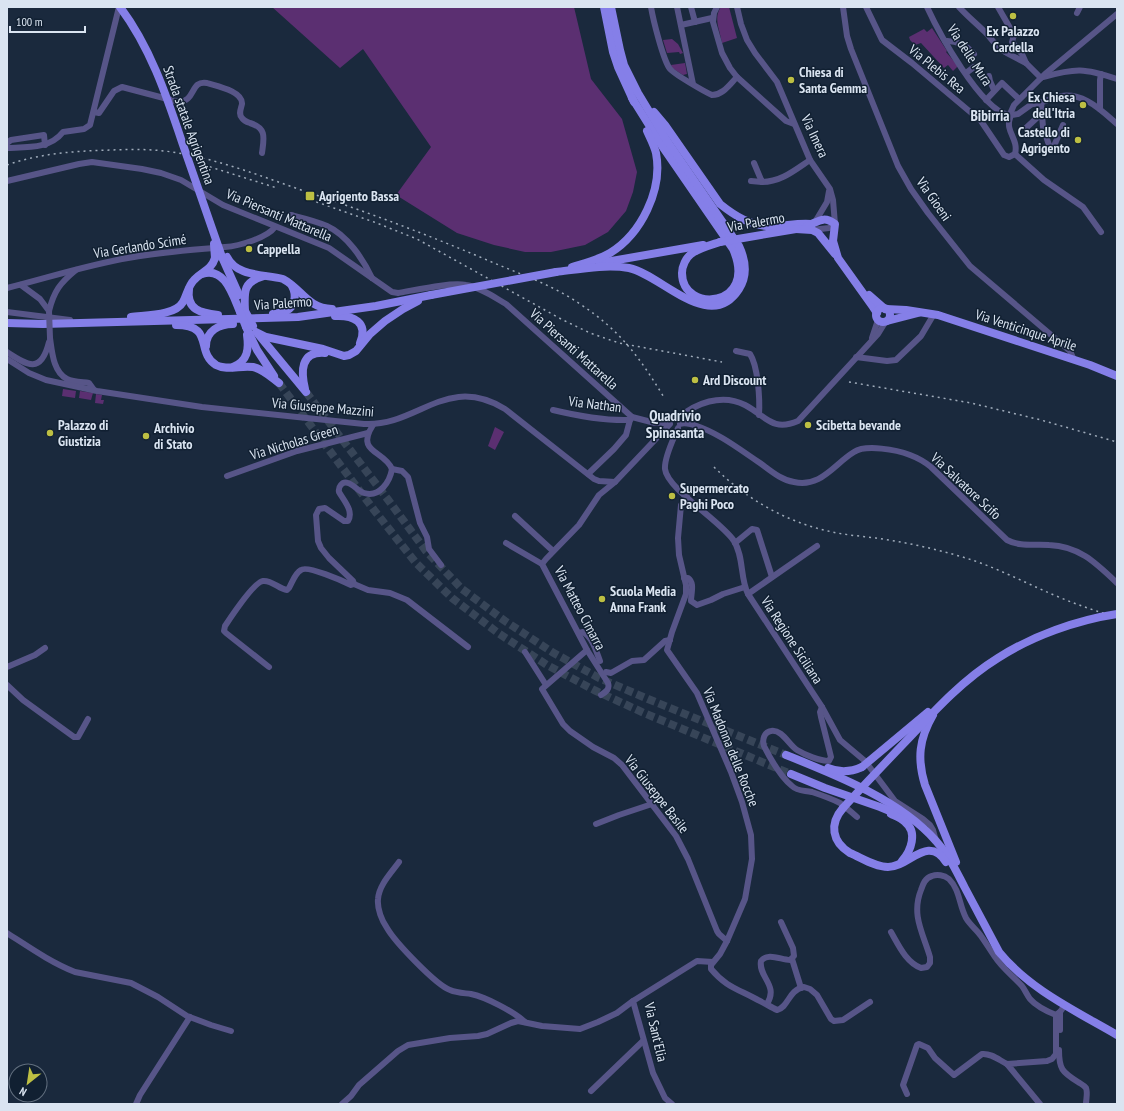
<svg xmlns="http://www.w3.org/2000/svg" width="1124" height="1111" viewBox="0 0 1124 1111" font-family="'PT Sans Narrow',sans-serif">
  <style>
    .green { fill: #5b2f71 }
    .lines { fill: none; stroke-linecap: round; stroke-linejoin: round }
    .major-tunnel { stroke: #374558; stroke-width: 8; stroke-dasharray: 8 4; stroke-linecap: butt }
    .minor { stroke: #575588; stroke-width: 6 }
    .major { stroke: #857fe8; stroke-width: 8 }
    .rail { stroke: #9fabba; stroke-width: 1.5; stroke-dasharray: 2 4; stroke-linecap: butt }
    .minor-bridge { stroke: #575588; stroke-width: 6 }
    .major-bridge { stroke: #857fe8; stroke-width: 8 }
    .poi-dot { fill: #bdbf43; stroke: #112032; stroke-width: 1.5 }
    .labels { text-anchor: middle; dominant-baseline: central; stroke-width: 3; stroke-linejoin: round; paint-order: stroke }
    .poi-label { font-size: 14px; font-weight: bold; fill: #dae4f1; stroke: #112032; text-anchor: start }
    .street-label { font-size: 14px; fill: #dae4f1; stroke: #112032 }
    .neighbourhood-label { font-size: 15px; font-weight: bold; fill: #dae4f1; stroke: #112032 }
  </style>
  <rect width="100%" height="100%" fill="#1a293d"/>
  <g class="green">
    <polygon points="272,7 574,7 591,79 622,119 637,172 633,192 626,211 608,232 585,245 551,252 525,252 494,245 457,233 396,195 431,147 363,49 340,68"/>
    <path d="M 721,7 L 729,7 L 737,38 L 722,43 C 720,30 713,18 721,7 Z"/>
    <polygon points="932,28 947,51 946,52 958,66 953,71 948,65 944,68 921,43 915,45 910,40 909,37 924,29 927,32"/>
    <polygon points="672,39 678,44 683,53 680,54 679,52 667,53 663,40"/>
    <polygon points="685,63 687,74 683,75 672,68 671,65"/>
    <polygon points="63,389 76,391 75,398 62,396"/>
    <polygon points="80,391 93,393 91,400 79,398"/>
    <polygon points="96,394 102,395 101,400 104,400 103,404 95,403"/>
    <polygon points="495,427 504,432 495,450 488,446"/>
  </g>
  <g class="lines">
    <g class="major-tunnel">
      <polyline points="279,383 374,510 416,563 452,598 498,633 547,665 594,690 644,713 791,774"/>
      <polyline points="306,392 389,501 426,551 462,589 505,621 552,652 599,678 648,699 786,755"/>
    </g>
    <g class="minor">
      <path d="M 651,7 C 653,19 663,60 670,69 C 674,74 705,92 712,95 C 723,95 730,84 737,77"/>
      <polyline points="677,7 693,84"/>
      <polyline points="691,7 695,22"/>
      <polyline points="717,7 714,13 713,22 722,53 730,68 737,77 786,121 794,124"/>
      <polyline points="737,7 741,24 747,40 755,53 777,82 810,160 830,189 833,200 835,224 829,228 812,230"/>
      <polyline points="843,7 847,36 851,49 898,166 911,189 928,213 970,266 1070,351 1074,360"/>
      <polyline points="866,7 882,40 912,63 981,121 1004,155 1009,157 1015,154"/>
      <path d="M 927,7 C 939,33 980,108 1008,115"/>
      <path d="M 959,7 C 967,16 976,23 985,32 C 992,39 996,47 1005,52"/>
      <polyline points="998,7 1014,35 1012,42 1022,54 1026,63 1041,78"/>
      <polyline points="1077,13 1080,7"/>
      <polyline points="681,25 712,18"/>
      <path d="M 945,41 C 956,40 968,46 974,54"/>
      <polyline points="1007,53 1026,63"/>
      <polyline points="966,73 974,67"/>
      <polyline points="989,76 990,81 994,90"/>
      <path d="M 1043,77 C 1076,68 1084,68 1117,79"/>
      <polyline points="986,100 1002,83 1019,99"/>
      <polyline points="1041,102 1043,127 1050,148 1054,146 1063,125"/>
      <polyline points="1100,109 1100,80 1101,74"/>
      <path d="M 94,112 L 99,113 L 114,91 L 122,87 L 179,102 C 196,101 190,80 207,83 C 216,86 243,91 242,104 C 241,109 238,114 242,118 C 244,121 247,122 250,123 C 267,128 264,138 262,153"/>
      <polyline points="1010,114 1014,105 1045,74 1117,14"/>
      <path d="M 1012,115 L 1018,114 L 1032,104 C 1040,105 1048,99 1056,97 C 1081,90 1100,109 1117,124"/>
      <path d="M 1010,118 C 1005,132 1019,139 1015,154"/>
      <polyline points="1026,128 1041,114"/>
      <polyline points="7,143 11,140 44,135 45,145"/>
      <path d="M 7,148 C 27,147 50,149 63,132 L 84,129 L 90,125 L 119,7"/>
      <polyline points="1015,154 1044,180 1083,207 1101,232"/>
      <path d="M 754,163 L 762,182 C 781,182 795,170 810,160"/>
      <path d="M 7,181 L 79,164 L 92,162 L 142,169 L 161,173 L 181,180 L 223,205 L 329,248 L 392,292 L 398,293 C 416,290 450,282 466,285 C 480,287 494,297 506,304 L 632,417 L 655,423 L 670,423"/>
      <polyline points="751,181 762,182"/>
      <path d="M 291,215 C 303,218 316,221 327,226 C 347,235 363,259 372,278"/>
      <polyline points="815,222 827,202 829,191"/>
      <polyline points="21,285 40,299 49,311"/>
      <path d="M 7,288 C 47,278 87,265 128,258 C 160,252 193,250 225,247 C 239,246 267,238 275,227"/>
      <path d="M 49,311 C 54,291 60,283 76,270"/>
      <polyline points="7,312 70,320"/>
      <path d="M 50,338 C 52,351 53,372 67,379 C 73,382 82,382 89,383 L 94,390"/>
      <polyline points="872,338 877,323 877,316"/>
      <path d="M 736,351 L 750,354 C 758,366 760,399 759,415"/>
      <path d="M 7,352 C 28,366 41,374 49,342"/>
      <polyline points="856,357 887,361 896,360 921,336 934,314"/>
      <path d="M 7,359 L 29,373 L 46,380 L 97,391 L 202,407 L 364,424 C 418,427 446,373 505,409 L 594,479 L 599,481 L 615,482 L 670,424"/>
      <path d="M 553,410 C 578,416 604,421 630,420 L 632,417"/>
      <path d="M 677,419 C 695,403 722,393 745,405 C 766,416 772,432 798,421 L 878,334 L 886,321"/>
      <path d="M 680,424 C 685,422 689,424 694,425 C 719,433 739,449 760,463 C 771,471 781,480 794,482 C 821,488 834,464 854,452 C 866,444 897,450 910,455 C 918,458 925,462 931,467 L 1007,540 C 1020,547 1034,544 1049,545 C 1079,546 1096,563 1117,583"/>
      <path d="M 373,425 C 355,453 384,450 392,469"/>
      <path d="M 678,428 C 674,438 664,457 665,469 C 667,489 721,521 734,541 C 744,557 740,578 748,594 L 822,707 L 840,740 L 865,761 L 895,801 L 923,819 L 930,825 L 933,830 L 936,841"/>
      <polyline points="392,469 402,471 408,477 420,523 427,537 429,549 441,565"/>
      <polyline points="588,474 614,449 626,435 630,420"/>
      <polyline points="227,476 297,451 368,433"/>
      <path d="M 687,497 L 681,505 L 678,538 L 679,555 L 686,585 L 686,594 L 672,632 L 667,650 L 697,693 L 731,772 L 742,802 L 751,835 L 752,859 L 745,899 L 727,941 L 720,954 L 711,965 L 711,969 C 726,987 738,989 758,1000 C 764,1003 771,1007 777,1010 C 789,1007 788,990 804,987 L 810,989 L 817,995 L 831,1019 L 834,1021 L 843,1020 L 870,1002"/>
      <polyline points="515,516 553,551"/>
      <polyline points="506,543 542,564"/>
      <polyline points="735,543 752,529 757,530 772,577"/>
      <path d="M 684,578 L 688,578 C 695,583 691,593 691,601 L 697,605 L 711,600 L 723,594 L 745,587"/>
      <polyline points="354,584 368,590 390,593 407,600 468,647"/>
      <polyline points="748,594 817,546"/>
      <path d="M 579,633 L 583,632 C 593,638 596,651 600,661"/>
      <polyline points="587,650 542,689 563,724 570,731 593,747 614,758 622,765 676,836 688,859 717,931 719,934 727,941"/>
      <polyline points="525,652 546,685"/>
      <polyline points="7,667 35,655 45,648"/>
      <path d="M 269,667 L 226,633 L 224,631 L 225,626 C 231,617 254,582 263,581 C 272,580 279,589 287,590 L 289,588 C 292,583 295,573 301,570 C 307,565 343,581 351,585 L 354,584 L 353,581 L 329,558 L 321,548 L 318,541 L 316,515 L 319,509 L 325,508 L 344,521 L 348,521 C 354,511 344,501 339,492 C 338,487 342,481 348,483 C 354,485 358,491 364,493 C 380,498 390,481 392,469"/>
      <polyline points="606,672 611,673 632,661 644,660 665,641 670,640"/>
      <polyline points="7,685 23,700 74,737 78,737 88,719"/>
      <path d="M 601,695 C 606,692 610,689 608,683 L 587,650 L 542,564 L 546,559 L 579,525 L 599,495 L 615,482"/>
      <path d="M 822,707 L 820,712 L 821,717 L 831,757 L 829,761 C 820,761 805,755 797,750 C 789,745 782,729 771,731 C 764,732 762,740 764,746 C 770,758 781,777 792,786 C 798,792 805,790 812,792 C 821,795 832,799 840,803 C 846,807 852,813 857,817"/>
      <polyline points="596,824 619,815 652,804"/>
      <path d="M 399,862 C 391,873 379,885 378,899 C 377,909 382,921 387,928 C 395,942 436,985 450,990 C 457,993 464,993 471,994 C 486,997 514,1012 525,1022"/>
      <path d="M 891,932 C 899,946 906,962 921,968 L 927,967 L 930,963 L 930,957 C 923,933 911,915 921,890 C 923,884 925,878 932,876 C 937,874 944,875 949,879 C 960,890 959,905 966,918 C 970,925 977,930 981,936 C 986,943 990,950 995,957 C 1002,968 1013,976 1022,986 C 1025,990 1027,995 1030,999 C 1037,1007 1046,1011 1056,1015 L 1060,1012 L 1065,1005"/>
      <path d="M 7,933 C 29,947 50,962 75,972 L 131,983 L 158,997 L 187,1016 L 211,1025 L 231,1031"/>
      <polyline points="792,959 801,988"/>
      <path d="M 767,1004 C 779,985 758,977 761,961 C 768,952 781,960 790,960 L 794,956 L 793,948 L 781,922"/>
      <polyline points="1060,1012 1060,1030"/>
      <path d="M 1059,1050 C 1059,1069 1062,1072 1078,1082 C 1081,1084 1084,1085 1086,1088 C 1088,1093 1086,1099 1086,1104"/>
      <polyline points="591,1091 643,1041"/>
      <path d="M 907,1094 L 903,1085 L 917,1045 L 919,1044 L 928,1048 L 935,1058 L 954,1075 L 982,1054 C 991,1053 999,1060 1007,1064"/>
      <polyline points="136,1104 140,1095 190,1017"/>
      <polyline points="342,1104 351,1096 359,1085 398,1051 408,1045 450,1038 478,1036 487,1034 511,1023 518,1021 542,1026 580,1029 598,1022 617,1013 633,1001"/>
      <polyline points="672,1104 665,1098 653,1073 633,1001 697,961 713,962"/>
      <polyline points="1040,1104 1007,1064 1047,1061 1052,1059 1056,1054 1056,1015"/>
    </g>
    <g class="major">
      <polyline points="604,7 613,52 618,67 634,102"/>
      <path d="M 632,98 L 662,146 L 733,249 C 759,308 682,314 682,273 C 682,266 686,258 691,254 C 699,248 711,245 720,242"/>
      <path d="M 654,112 L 665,125 L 720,204 C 735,216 751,226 770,226 C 785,226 796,223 811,224"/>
      <path d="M 807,226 C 818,222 823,215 835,224 L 833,241 L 838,258 L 873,307 L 877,313"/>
      <polyline points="796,229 812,230 818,233 835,254"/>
      <polyline points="222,257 239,295"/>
      <path d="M 227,257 C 237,277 264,274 283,279 C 302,289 307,308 332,309"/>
      <polyline points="600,263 703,245"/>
      <path d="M 572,267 C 585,263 598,260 610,253 C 641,234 663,190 656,153 C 654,145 650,138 647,131"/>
      <path d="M 556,272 C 580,269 606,264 629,268 C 662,275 710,334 739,289 C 748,275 746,261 739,246 L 667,141 L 638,93 L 624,65 L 620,50 L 611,7"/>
      <path d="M 202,274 C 225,266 233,296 240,312"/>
      <path d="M 189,289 C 186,310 201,313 218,315"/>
      <polyline points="869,295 885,309"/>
      <circle cx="883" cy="315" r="7"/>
      <polyline points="886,309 906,310 938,315 1090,365 1117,376"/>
      <path d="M 245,311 C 244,291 243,282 264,276"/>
      <path d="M 273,314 C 277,313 282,313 286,311 C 295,307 297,295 292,286"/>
      <path d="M 335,316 C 353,315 369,322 360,343"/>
      <path d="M 131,317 C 145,315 175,316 183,302 C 187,295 188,286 194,280 C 202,271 211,271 215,258"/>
      <polyline points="887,321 918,313"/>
      <polyline points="7,323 43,324 298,317 376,306 431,295"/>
      <path d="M 176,325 C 215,325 195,352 216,365 C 227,371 241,365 253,367 C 263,369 271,377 279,383"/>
      <polyline points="246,327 257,350 274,376"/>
      <polyline points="256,332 266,337 323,349 344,356 349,355 356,351 370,334 385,321 403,309 418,301"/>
      <polyline points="258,334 306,392"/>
      <path d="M 206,346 C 206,331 219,324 233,324"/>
      <path d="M 233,367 C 248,361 249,349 247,335"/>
      <path d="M 305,389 C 301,372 300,351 325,353"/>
      <path d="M 933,715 C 919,739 917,759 925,785 L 956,862"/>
      <path d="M 786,755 C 836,775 900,800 936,841 C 949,855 956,871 965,888 C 976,909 988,931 999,952 C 1030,990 1076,1011 1117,1035"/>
      <path d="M 828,768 C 840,773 851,772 862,767"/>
      <polyline points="791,774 825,788 880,807 897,814"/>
      <path d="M 843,808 C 829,824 832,842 850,853 C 862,858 875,867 888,867 C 909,867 928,834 946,862"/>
      <path d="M 891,814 C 895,816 901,818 905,822 C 918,832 911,851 902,861"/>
    </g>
    <g class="rail">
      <path d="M 7,165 C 41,153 76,151 112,150 C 134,149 156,149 178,153 C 226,161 273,181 319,196 C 378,216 436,238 494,263 C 523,275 554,286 580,304 C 621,331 640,358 665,399"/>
      <polyline points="204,165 277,188"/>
      <polyline points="305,198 374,222 417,239 561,319 590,333 619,343 722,362"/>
      <polyline points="849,382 971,403 1041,420 1117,442"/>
      <path d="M 714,467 C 745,498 784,521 828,531 C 844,535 860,536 876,538 C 904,542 932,548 959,556 C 992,565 1023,582 1054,595 C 1075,604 1095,611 1117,617"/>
    </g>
    <polyline class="minor-bridge" points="49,311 50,338"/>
    <g class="major-bridge">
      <path d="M 120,7 C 150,47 166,94 182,142 C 195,180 209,219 222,257"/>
      <polyline points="720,242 796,229"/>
      <polyline points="214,244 215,258"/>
      <polyline points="431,295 556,272"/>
      <polyline points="245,311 253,326"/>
      <polyline points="240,312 246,327"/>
      <polyline points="862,767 928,712"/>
      <path d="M 843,808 C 865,784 887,761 910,737 C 937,708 964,679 998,658 C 1032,636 1077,620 1117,614"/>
    </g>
  </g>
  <g class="poi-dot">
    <circle cx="1013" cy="16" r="4"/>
    <circle cx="791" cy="80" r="4"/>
    <circle cx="1083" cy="105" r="4"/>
    <circle cx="1078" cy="140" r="4"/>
    <rect x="305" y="191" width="10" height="10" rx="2"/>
    <circle cx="249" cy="249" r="4"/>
    <circle cx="695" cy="380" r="4"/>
    <circle cx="808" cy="425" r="4"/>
    <circle cx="50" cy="433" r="4"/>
    <circle cx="146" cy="436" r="4"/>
    <circle cx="672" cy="496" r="4"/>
    <circle cx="602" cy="599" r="4"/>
  </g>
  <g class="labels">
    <g class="poi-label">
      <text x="1013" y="31" text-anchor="middle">Ex Palazzo<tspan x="1013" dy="16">Cardella</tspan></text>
      <text x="799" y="72">Chiesa di<tspan x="799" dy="16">Santa Gemma</tspan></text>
      <text x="1075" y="97" text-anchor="end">Ex Chiesa<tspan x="1075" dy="16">dell'Itria</tspan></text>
      <text x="1070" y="132" text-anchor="end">Castello di<tspan x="1070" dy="16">Agrigento</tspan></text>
      <text x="319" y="196">Agrigento Bassa</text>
      <text x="257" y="249">Cappella</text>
      <text x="703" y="380">Ard Discount</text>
      <text x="58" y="425">Palazzo di<tspan x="58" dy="16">Giustizia</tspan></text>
      <text x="816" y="425">Scibetta bevande</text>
      <text x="154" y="428">Archivio<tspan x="154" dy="16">di Stato</tspan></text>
      <text x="680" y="488">Supermercato<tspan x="680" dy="16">Paghi Poco</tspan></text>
      <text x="610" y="591">Scuola Media<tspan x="610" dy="16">Anna Frank</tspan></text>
    </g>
    <g class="street-label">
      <text transform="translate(970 55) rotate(57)">Via delle Mura</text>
      <text transform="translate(937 69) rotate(39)">Via Plebis Rea</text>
      <text transform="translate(189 125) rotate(70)">Strada statale Agrigentina</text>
      <text transform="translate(815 136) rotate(65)">Via Imera</text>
      <text transform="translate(934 199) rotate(55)">Via Gioeni</text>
      <text transform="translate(279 215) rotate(23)">Via Piersanti Mattarella</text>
      <text transform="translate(756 222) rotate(-10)">Via Palermo</text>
      <text transform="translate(140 246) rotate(-9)">Via Gerlando Scimé</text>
      <text transform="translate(283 303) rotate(-4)">Via Palermo</text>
      <text transform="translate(1026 330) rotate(18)">Via Venticinque Aprile</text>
      <text transform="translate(574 349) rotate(42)">Via Piersanti Mattarella</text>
      <text transform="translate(595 404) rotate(7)">Via Nathan</text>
      <text transform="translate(323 407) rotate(5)">Via Giuseppe Mazzini</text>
      <text transform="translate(294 442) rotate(-17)">Via Nicholas Green</text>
      <text transform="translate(966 486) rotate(43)">Via Salvatore Scifo</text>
      <text transform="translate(580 608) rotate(62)">Via Matteo Cimarra</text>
      <text transform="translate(792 640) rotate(57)">Via Regione Siciliana</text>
      <text transform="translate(731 747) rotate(68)">Via Madonna delle Rocche</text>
      <text transform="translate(657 794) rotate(52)">Via Giuseppe Basile</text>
      <text transform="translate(656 1032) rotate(77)">Via Sant'Elia</text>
    </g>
    <g class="neighbourhood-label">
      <text x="990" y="115">Bibirria</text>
      <text x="675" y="415">Quadrivio<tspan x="675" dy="17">Spinasanta</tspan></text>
    </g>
  </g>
  <rect width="1124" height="1111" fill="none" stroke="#dae4f1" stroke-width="16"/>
  <g transform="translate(28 1083) rotate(210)"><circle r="19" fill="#112032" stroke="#616e7e"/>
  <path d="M0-3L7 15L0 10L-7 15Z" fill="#bdbf43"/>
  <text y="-6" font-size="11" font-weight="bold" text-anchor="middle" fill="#dae4f1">N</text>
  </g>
  <path d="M10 26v6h75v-6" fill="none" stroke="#dae4f1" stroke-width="2"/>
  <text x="16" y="26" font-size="12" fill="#dae4f1" stroke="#112032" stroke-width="3" paint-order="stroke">100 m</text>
</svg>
